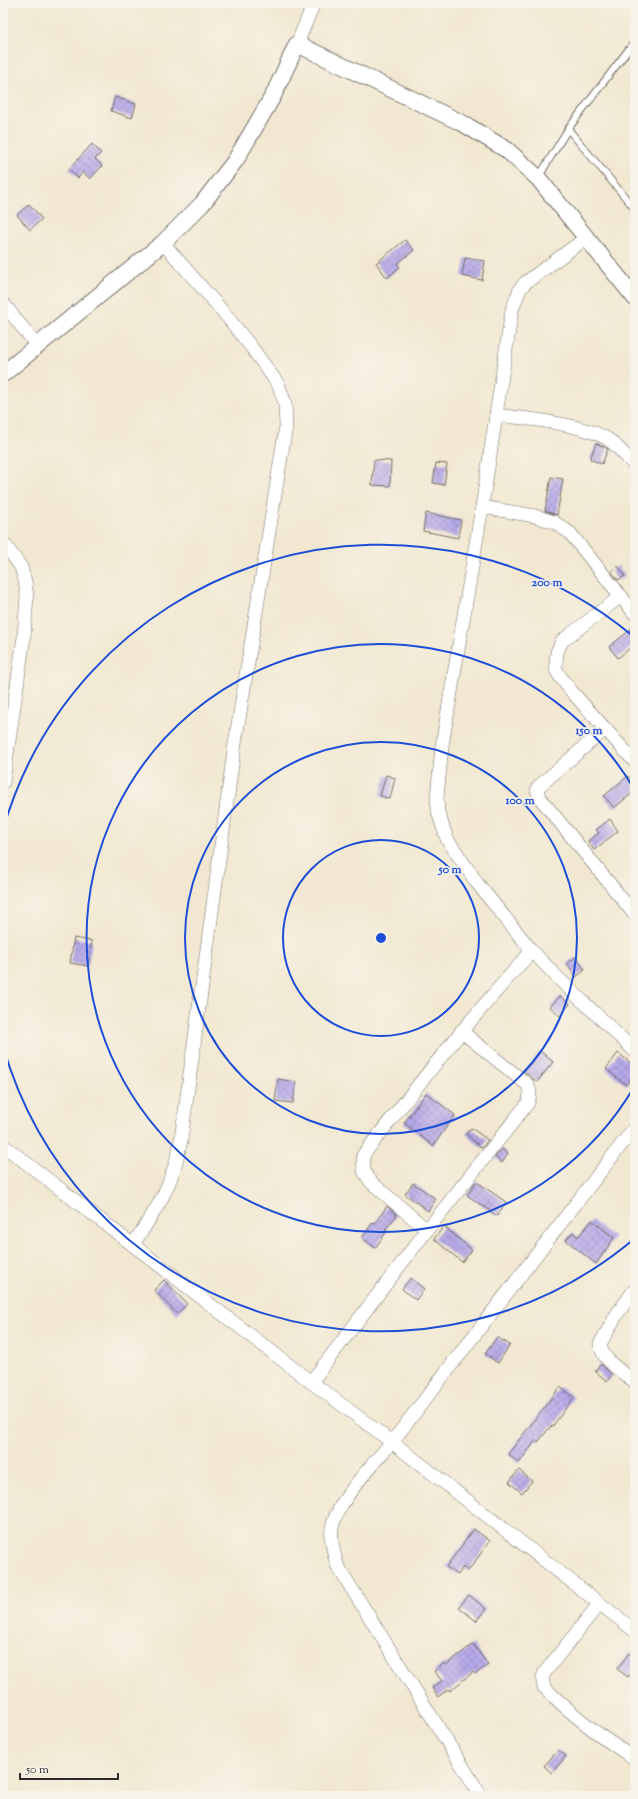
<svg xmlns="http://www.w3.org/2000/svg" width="638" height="1799" viewBox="0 0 638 1799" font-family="'Sorts Mill Goudy',serif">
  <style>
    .building { fill: url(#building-cross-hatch) }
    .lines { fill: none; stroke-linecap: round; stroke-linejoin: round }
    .service-casing { stroke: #716d65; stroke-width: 8 }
    .minor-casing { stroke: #716d65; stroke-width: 14 }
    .tertiary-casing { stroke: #716d65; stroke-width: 18 }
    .service { stroke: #fff; stroke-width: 6 }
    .minor { stroke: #fff; stroke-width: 13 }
    .tertiary { stroke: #fff; stroke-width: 16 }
    .ring { fill: none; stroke: #1d4ed8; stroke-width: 2 }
    .centre { fill: #1d4ed8; stroke: #f7f3e8; stroke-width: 2 }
    .ring-label { font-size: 12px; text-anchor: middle; font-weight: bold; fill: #1d4ed8; stroke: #f7f3e8; stroke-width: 3.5; stroke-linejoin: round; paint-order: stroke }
  </style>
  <defs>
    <pattern id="building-cross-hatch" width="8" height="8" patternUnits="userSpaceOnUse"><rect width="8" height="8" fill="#b6a9ea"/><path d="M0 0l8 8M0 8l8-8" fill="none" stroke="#948abe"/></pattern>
  </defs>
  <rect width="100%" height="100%" fill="#f7f3e8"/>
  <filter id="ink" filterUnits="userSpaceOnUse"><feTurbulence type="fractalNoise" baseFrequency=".025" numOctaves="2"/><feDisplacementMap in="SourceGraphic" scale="8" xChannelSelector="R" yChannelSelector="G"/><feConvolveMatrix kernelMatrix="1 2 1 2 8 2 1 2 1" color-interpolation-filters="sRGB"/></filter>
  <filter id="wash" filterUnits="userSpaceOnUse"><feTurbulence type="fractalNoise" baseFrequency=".012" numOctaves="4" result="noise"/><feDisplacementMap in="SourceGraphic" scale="16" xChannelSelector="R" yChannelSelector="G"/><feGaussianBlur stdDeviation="0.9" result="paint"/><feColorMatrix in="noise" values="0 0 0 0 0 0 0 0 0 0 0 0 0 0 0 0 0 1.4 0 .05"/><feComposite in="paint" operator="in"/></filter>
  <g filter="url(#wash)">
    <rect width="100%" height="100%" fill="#f2e8d1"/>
    <g id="blocks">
      <g class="building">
        <polygon points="115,97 136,104 132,118 111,111"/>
        <polygon points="92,144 101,153 95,159 102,166 90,179 83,172 78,178 69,169"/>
        <polygon points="29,204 42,219 30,230 17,215"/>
        <polygon points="405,240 414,250 397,264 400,267 387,278 376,263"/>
        <polygon points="465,258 485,261 482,280 462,276"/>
        <polygon points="596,443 608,449 602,464 590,459"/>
        <polygon points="374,460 391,461 390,486 372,485"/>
        <polygon points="436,463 447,464 444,485 433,483"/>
        <polygon points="551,477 563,479 557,515 545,511"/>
        <polygon points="426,513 461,520 458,538 423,531"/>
        <polygon points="618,566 625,576 618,580 611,571"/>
        <polygon points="635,626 635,644 618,658 609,647"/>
        <polygon points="386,775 395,778 390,799 380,796"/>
        <polygon points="628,776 635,785 635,791 614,808 604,796"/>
        <polygon points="610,819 618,831 594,850 588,841 599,833 596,830"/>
        <polygon points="74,938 92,941 88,966 70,963"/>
        <polygon points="576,957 585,970 576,977 567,963"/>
        <polygon points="560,996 570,1004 560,1016 550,1007"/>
        <polygon points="540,1051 553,1062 537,1082 524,1071"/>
        <polygon points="618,1053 635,1067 635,1073 626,1085 606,1069"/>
        <polygon points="278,1079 296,1082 293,1103 275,1101"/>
        <polygon points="426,1093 455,1115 433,1146 404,1123"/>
        <polygon points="471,1128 488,1140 482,1148 466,1134"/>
        <polygon points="502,1149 508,1154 502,1163 495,1157"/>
        <polygon points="477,1182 506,1202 497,1216 467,1195 475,1183"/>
        <polygon points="413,1183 436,1199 428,1211 405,1194"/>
        <polygon points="387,1206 397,1215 385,1230 387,1231 375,1248 362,1238 373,1222 375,1223"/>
        <polygon points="592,1220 614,1238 596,1264 566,1240 573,1232 578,1237"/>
        <polygon points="444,1226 472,1250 462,1262 434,1239"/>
        <polygon points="411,1278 424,1289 416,1300 402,1289"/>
        <polygon points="164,1280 187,1304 177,1314 154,1290"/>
        <polygon points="497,1337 510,1345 498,1363 485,1354"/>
        <polygon points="601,1364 612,1375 607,1381 595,1371"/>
        <polygon points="560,1387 574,1397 552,1427 551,1426 538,1442 536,1440 519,1463 508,1454"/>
        <polygon points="519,1470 532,1481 522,1493 509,1482"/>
        <polygon points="474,1529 490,1541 468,1571 463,1567 458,1575 446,1567"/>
        <polygon points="469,1595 486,1609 476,1621 459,1607"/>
        <polygon points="473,1644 488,1665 475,1674 473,1672 450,1691 448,1689 438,1697 432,1688 442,1681 434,1671 444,1663 446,1665"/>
        <polygon points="629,1653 635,1657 635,1668 628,1677 617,1669"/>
        <polygon points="558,1750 566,1756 552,1773 544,1766"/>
      </g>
    </g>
  </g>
  <g filter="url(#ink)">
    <use href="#blocks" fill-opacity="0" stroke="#716d65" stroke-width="1"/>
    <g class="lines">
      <g class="service-casing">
        <g id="service">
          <polyline points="568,129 635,209"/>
          <polyline points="538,178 568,129 635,41"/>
        </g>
      </g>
      <g class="minor-casing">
        <g id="minor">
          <polyline points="297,44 314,3"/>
          <polyline points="586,238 525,283 520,289 512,310 482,507 442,746 437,797 438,812 447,839 477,883 532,951 559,979 635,1051"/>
          <polyline points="3,303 38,347"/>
          <path d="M 496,415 C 524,418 582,424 606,438 C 617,445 626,456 635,466"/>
          <polyline points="482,507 535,516 554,522 570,533 635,614"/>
          <polyline points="3,542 21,567 25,581 27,596 24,637 3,782"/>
          <polyline points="621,596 562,641 557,652 556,664 556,670 561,678 573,693 635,762"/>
          <polyline points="605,729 538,787 537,790 540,798 635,915"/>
          <polyline points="635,1127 392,1442 635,1631"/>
          <polyline points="3,1145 311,1382"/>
          <path d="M 427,1230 L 528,1103 C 530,1097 531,1091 528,1085 L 461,1031"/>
          <path d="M 133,1244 C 158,1208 173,1184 181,1140 L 234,750 L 286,426 L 285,403 L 278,384 L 252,348 L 225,314 L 163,243"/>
          <path d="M 635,1289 L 617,1314 L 600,1344 C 602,1361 623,1372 635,1382"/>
          <path d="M 599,1604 L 545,1672 C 542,1677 542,1681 544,1687 C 571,1714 602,1738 635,1759"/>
          <path d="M 481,1796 L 337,1565 C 334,1553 330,1541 332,1528 C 337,1501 373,1464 392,1442 L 311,1382 L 427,1230 L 371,1182 L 364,1171 L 363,1155 C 418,1085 472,1016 532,951"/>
        </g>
      </g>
      <g class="tertiary-casing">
        <polyline id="tertiary" points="3,374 163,243 202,204 235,161 273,96 297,44 464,124 507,150 538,178 635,298"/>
      </g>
      <use href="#service" class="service"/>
      <use href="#minor" class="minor"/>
      <use href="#tertiary" class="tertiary"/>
    </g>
  </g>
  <g class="ring">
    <circle cx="381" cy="938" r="98"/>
    <circle cx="381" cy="938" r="196"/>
    <path d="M634 1087A294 294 0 1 1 634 789"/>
    <path d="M634 1239A393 393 0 0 1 3 1046M3 830A393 393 0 0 1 634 637"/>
  </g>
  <circle cx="381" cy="938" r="6" class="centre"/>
  <g class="ring-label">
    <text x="547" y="586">200 m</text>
    <text x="589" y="734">150 m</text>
    <text x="520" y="804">100 m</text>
    <text x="450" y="873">50 m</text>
  </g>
  <rect width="638" height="1799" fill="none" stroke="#f7f3e8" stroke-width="16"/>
  <path d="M20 1773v6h98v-6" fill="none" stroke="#2b2b2b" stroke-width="2"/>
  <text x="26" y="1773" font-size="12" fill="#2b2b2b" stroke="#f7f3e8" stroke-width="3" paint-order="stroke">50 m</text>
</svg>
